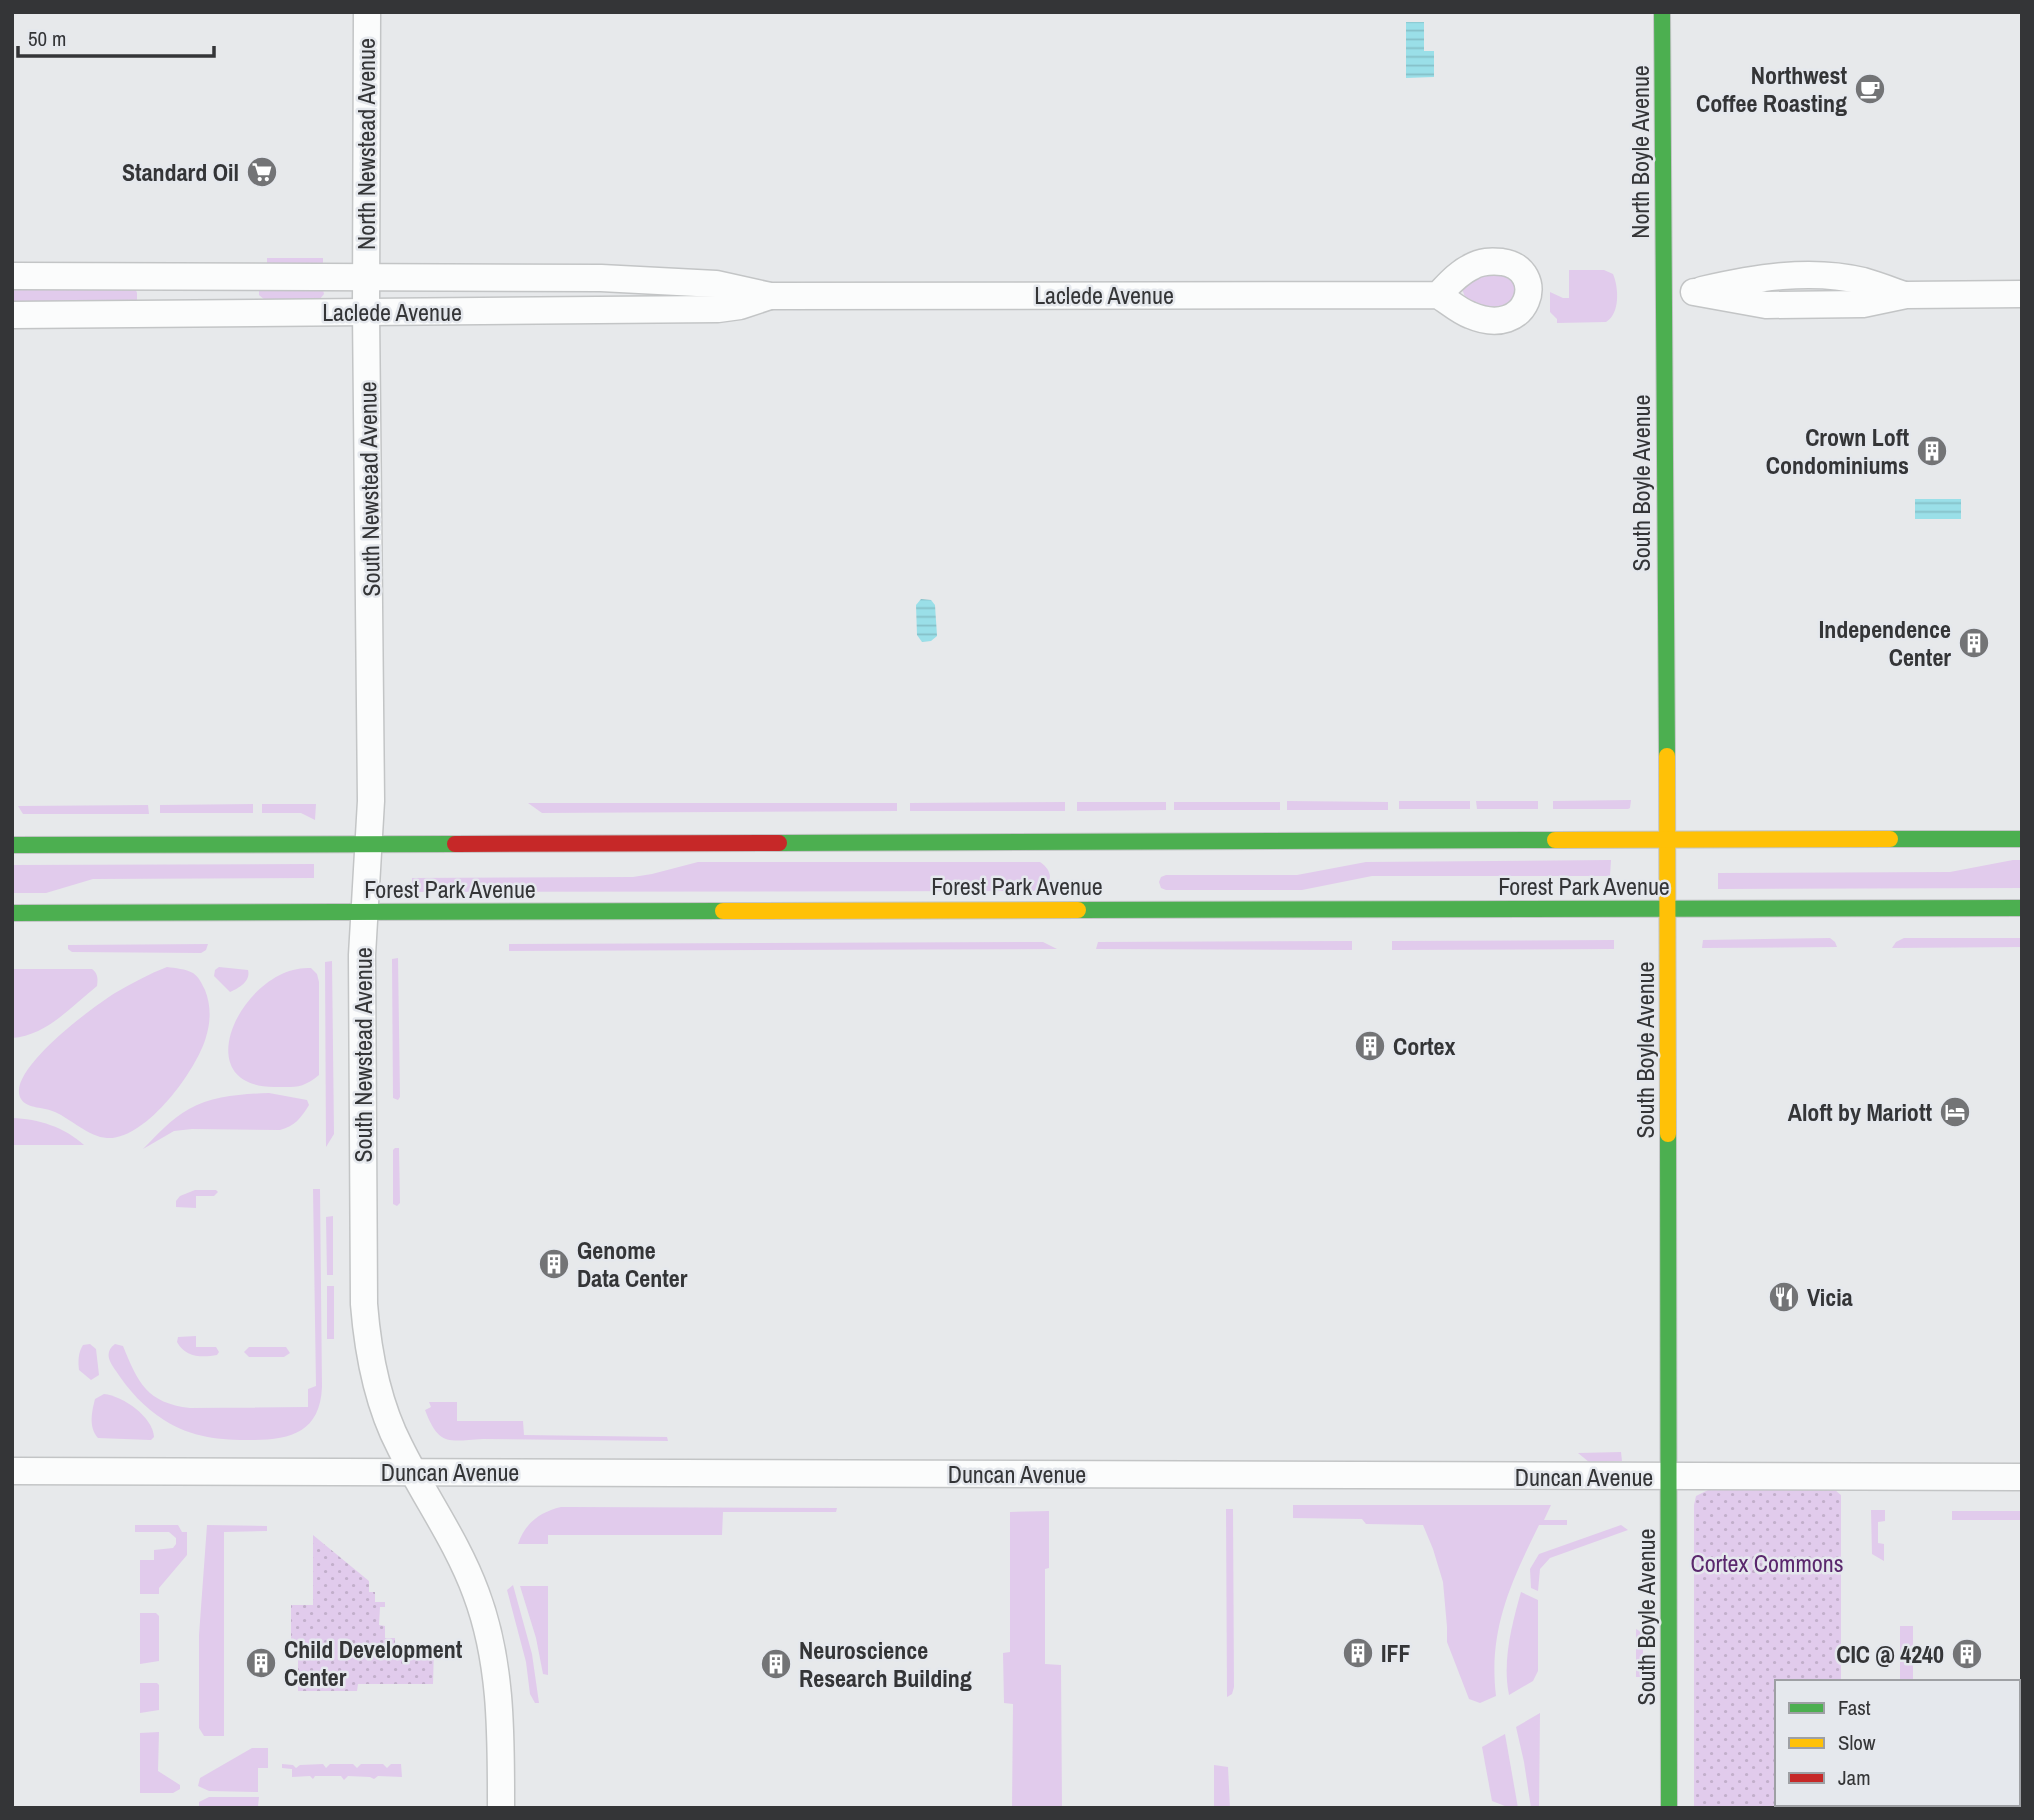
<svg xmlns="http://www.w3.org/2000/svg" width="2034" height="1820" viewBox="0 0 2034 1820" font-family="'Archivo Narrow',sans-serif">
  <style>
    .green { fill: #e1cbec }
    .park { fill: url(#park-dots) }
    .water { fill: url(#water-rules) }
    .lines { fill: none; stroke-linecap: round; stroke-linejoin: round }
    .street-casing { stroke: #c3c5c6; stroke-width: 29 }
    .fast-casing { stroke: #c3c5c6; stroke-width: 18 }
    .slow-casing { stroke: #c3c5c6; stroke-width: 18 }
    .jam-casing { stroke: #c3c5c6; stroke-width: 18 }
    .street { stroke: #fbfcfc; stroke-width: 26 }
    .fast { stroke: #4caf50; stroke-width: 16 }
    .slow { stroke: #ffc107; stroke-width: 16 }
    .jam { stroke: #c62828; stroke-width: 16 }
    .labels { text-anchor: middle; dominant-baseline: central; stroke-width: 5; stroke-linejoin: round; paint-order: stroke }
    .poi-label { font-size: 24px; font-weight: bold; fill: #343537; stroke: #e5e8ed; text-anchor: end }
    .street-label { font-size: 24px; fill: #343537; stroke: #e5e8ed }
    .park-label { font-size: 24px; fill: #5a276d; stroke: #e5e8ed }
  </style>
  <defs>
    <pattern id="park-dots" width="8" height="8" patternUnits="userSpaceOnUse" patternTransform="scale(1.75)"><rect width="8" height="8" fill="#e1cbec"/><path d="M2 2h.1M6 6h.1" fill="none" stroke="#c2afcb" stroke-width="1.8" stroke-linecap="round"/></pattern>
    <pattern id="water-rules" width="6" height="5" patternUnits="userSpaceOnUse" patternTransform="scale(1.75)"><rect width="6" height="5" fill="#9adfe8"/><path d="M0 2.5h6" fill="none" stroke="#85c0c8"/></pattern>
  </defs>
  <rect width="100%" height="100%" fill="#e7e9eb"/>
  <g class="green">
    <rect x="267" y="258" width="56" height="6"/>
    <polygon points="1495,270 1516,280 1516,301 1502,310 1467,302 1462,289 1466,282"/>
    <path d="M 1569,270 L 1604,270 L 1613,274 C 1619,288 1620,314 1606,322 L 1557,323 L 1557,319 L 1550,312 L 1550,292 L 1563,298 L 1569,298 Z"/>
    <polygon points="12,283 134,285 137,293 137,302 12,306"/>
    <polygon points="259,289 323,290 324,294 319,300 265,300 259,295"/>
    <polygon points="1631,800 1630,808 1628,809 1553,809 1553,801"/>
    <polygon points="1287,801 1388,802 1388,810 1287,810"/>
    <rect x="1399" y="801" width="71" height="8"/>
    <polygon points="1476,801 1538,801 1538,809 1477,809"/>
    <polygon points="1065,802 1065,811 910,811 910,803"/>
    <polygon points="1077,802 1166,802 1166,810 1077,811"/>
    <rect x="1174" y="802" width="106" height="8"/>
    <polygon points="528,803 897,803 897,811 542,813"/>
    <polygon points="253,804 253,813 160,813 160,805"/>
    <polygon points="262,804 316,804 315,820 301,813 262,813"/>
    <polygon points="148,805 149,814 23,814 18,806"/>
    <polygon points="1611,860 1610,876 1372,876 1302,890 1166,890 1161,888 1159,882 1161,877 1166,875 1297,875 1366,862"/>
    <polygon points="2013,860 2022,860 2022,888 1718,889 1718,873 1950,872"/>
    <path d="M 698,862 L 1040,862 C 1056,873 1052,888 1033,891 L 412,892 L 412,878 L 633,877 L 652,874 Z"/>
    <polygon points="314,864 314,878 93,879 46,893 12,893 12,865"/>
    <polygon points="1830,938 1835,942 1837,947 1702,948 1703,940"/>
    <polygon points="1904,938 2022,938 2022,947 1892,948 1896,942"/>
    <polygon points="1614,940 1614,949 1392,950 1392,941"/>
    <polygon points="1352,941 1352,950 1096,949 1098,942"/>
    <polygon points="1043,942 1057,949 509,951 509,944"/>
    <polygon points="208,944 206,950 201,953 72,952 68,949 68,945"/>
    <polygon points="398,958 400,1097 398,1100 393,1098 392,959"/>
    <polygon points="332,961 334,1134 326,1147 325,962"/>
    <path d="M 167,967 C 175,968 186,969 193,973 C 199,977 202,984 205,990 C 211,1005 211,1021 206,1037 C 197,1070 145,1141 107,1138 C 89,1137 71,1119 55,1112 C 45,1107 27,1109 21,1099 C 4,1072 94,1006 115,993 C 132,983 149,974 167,967 Z"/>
    <path d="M 219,967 L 248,970 C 251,981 239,988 230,992 L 214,976 L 215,970 Z"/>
    <path d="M 311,968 L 317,974 L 319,982 L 319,1075 C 302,1089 295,1087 274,1087 C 183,1086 245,964 311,968 Z"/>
    <path d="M 12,969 L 92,969 C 98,974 98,978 97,986 C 72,1006 46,1036 12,1038 Z"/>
    <path d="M 269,1093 L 307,1100 L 309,1105 C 301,1118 295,1126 280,1130 L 192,1129 L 174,1131 L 143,1149 C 157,1135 171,1119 189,1109 C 212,1096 243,1094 269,1093 Z"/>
    <path d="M 12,1118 C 39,1119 64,1127 84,1145 L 12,1145 Z"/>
    <polygon points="395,1148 399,1148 400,1203 397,1206 393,1204 393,1150"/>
    <path d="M 313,1189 L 320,1189 L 322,1387 C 320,1432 291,1440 252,1440 C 220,1440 192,1438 164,1420 C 144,1407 129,1391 116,1371 C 109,1361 104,1352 115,1344 L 123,1346 C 138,1383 147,1403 190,1408 L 308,1407 L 308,1389 L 316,1386 Z"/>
    <polygon points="195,1190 216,1190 218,1192 214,1196 196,1196 196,1208 176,1207 176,1201 180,1196"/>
    <polygon points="333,1216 333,1275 327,1275 326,1217"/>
    <rect x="327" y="1286" width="7" height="53"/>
    <path d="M 196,1336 L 196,1347 L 216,1347 L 219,1352 L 217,1355 C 201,1358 185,1357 177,1342 L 178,1337 Z"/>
    <path d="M 90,1344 L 96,1349 L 99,1375 L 91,1380 L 79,1370 C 78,1361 78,1353 83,1345 Z"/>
    <polygon points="249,1347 286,1347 290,1353 284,1357 249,1357 244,1352"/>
    <path d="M 104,1394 C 123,1396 153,1417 154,1437 L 151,1440 L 98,1438 C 88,1427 92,1411 95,1399 Z"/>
    <path d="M 429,1402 L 457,1402 L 457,1421 L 523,1421 L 524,1435 L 667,1437 L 668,1441 L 483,1439 C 449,1441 439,1447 425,1410 L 431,1407 Z"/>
    <polygon points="1621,1452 1622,1461 1589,1462 1578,1453"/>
    <path d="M 1293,1505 L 1551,1505 L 1544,1520 L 1567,1520 L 1567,1525 L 1539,1525 C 1511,1582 1488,1630 1496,1696 L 1480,1703 L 1469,1699 L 1447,1642 L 1447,1627 L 1443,1582 L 1433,1549 L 1423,1525 L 1366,1524 L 1362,1519 L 1293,1518 Z"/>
    <path d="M 561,1507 L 569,1507 L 837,1508 L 836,1512 L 723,1512 L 722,1535 L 548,1535 L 548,1544 L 518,1544 C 525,1523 540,1512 561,1507 Z"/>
    <polygon points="1226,1509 1233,1509 1234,1687 1232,1694 1227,1697"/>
    <polygon points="1871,1510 1885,1510 1885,1521 1878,1522 1878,1543 1884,1544 1884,1561 1872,1554"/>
    <polygon points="1049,1511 1049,1568 1045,1569 1045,1664 1061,1665 1062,1808 1012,1808 1013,1704 1004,1703 1003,1653 1010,1652 1010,1512"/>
    <rect x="1952" y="1511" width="70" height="9"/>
    <polygon points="135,1525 178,1525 182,1532 187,1532 187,1555 159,1588 159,1594 140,1594 140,1560 154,1560 154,1550 173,1548 176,1544 176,1538 169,1532 135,1532"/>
    <polygon points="207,1525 267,1526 267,1531 224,1532 224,1736 204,1736 199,1728 199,1635"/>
    <polygon points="1621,1525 1628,1530 1550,1558 1540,1569 1538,1591 1531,1588 1530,1569 1539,1554"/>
    <polygon points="513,1585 532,1654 539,1703 535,1703 530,1694 526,1662 507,1590"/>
    <polygon points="520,1586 548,1586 548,1675 543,1674 536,1638"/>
    <path d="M 1521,1592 L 1538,1600 L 1538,1671 L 1533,1681 L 1509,1695 C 1502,1661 1512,1624 1521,1592 Z"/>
    <polygon points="140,1613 156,1613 159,1616 159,1661 140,1664"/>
    <rect x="1900" y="1626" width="13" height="56"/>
    <polygon points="1636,1629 1643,1633 1643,1677 1636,1677"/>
    <polygon points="140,1683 157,1683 159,1685 159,1710 140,1713"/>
    <polygon points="1540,1713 1539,1808 1531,1808 1524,1762 1516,1727"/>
    <polygon points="159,1732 158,1771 180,1785 180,1789 173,1793 140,1793 140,1733"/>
    <polygon points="1505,1734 1518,1808 1510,1808 1492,1801 1482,1747"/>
    <polygon points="252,1748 268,1748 268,1768 258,1768 258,1792 209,1791 198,1786 200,1778"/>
    <polygon points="282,1764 293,1765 296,1768 300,1765 323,1764 326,1768 330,1764 353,1764 357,1768 361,1764 383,1764 387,1768 391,1764 401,1764 402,1777 378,1776 374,1779 370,1777 348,1776 344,1780 341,1776 315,1776 313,1779 310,1776 292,1777 292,1769 282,1768"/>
    <polygon points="1214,1765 1228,1767 1230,1808 1214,1808"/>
    <polygon points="209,1797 259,1797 258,1806 199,1808 199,1802"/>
  </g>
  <g class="park">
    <polygon points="1710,1489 1835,1490 1841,1495 1841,1682 1777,1682 1777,1804 1840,1804 1840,1808 1694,1808 1694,1505 1696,1496"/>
    <polygon points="313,1535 369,1581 369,1592 375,1592 375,1602 385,1602 385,1607 380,1607 379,1625 385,1626 385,1638 395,1638 395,1646 434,1647 433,1684 358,1684 357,1691 298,1691 298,1643 291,1643 291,1605 313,1605"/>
  </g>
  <g class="water">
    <polygon points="1406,22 1424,22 1424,51 1434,51 1434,77 1406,78"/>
    <rect x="1915" y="499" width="46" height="20"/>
    <polygon points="921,599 931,600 935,605 937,636 931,641 922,642 917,635 916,605"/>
  </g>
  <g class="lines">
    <g class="street-casing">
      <g id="street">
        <path d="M 367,12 L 366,312 L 371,801 L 362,955 L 364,1304 C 368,1354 377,1403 400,1447 C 424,1496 457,1541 476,1593 C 502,1662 501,1735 501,1808"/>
        <path d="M 12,276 L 601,278 L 716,284 L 770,296 L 1438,295 C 1448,301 1459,311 1470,315 C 1530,341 1549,269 1502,262 C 1491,261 1481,261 1471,267 C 1458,273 1448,285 1438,295"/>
        <path d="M 1702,290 C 1753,278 1810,268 1863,281 C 1877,285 1890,290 1904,295"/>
        <polyline points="1694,292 1766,305 1863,304 1906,295 2022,294"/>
        <polyline points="12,315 718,309 740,306 770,296"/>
        <polyline points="12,1471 2022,1477"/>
      </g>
    </g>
    <g class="fast-casing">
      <g id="fast">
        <polyline points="1662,12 1667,756"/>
        <polyline points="1890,839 2022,839"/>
        <polyline points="779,843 1555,840"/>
        <polyline points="12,845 455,844"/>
        <polyline points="1078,910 2022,908"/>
        <polyline points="12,913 723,911"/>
        <polyline points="1668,1134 1669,1808"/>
      </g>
    </g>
    <g class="slow-casing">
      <g id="slow">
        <polyline points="1667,756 1668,1134"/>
        <polyline points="1555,840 1890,839"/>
        <polyline points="723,911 1078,910"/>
      </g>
    </g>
    <g class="jam-casing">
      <polyline id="jam" points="455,844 779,843"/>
    </g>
    <use href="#street" class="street"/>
    <use href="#fast" class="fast"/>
    <use href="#slow" class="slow"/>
    <use href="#jam" class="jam"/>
  </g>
  <defs>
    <g id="cafe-disc" transform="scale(1.575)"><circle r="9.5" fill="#737476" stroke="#e5e8ed"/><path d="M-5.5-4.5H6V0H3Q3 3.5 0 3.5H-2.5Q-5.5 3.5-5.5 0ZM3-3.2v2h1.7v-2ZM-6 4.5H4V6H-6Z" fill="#fff"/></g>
    <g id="supermarket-disc" transform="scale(1.575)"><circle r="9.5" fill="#737476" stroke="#e5e8ed"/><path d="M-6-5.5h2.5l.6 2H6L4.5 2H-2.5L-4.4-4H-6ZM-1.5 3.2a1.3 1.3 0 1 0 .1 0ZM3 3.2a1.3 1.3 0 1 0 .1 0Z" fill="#fff"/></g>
    <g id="building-disc" transform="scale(1.575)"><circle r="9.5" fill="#737476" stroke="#e5e8ed"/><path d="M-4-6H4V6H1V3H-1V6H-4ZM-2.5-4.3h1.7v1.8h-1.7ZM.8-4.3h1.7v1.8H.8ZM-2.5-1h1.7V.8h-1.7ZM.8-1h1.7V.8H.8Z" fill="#fff"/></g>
    <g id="hotel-disc" transform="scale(1.575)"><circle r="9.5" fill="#737476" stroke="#e5e8ed"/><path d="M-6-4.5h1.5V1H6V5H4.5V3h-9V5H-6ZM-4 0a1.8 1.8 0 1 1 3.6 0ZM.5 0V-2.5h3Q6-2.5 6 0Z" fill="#fff"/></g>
    <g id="restaurant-disc" transform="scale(1.575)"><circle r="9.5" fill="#737476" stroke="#e5e8ed"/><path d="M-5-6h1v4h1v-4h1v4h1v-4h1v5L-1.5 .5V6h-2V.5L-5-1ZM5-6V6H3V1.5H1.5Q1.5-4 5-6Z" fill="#fff"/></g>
  </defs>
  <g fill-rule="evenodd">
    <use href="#cafe-disc" x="1870" y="89"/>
    <use href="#supermarket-disc" x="262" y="172"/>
    <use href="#building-disc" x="1932" y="451"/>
    <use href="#building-disc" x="1974" y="643"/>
    <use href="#building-disc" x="1370" y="1046"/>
    <use href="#hotel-disc" x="1955" y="1112"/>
    <use href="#building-disc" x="554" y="1264"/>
    <use href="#restaurant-disc" x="1784" y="1297"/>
    <use href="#building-disc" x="1358" y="1653"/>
    <use href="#building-disc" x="1967" y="1654"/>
    <use href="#building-disc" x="261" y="1663"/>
    <use href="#building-disc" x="776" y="1664"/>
  </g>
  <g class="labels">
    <g class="poi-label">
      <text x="1847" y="75">Northwest<tspan x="1847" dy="28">Coffee Roasting</tspan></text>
      <text x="239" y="172">Standard Oil</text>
      <text x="1909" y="437">Crown Loft<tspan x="1909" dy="28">Condominiums</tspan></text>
      <text x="1951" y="629">Independence<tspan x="1951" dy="28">Center</tspan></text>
      <text x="1393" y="1046" text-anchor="start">Cortex</text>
      <text x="1932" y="1112">Aloft by Mariott</text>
      <text x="577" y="1250" text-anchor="start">Genome<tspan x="577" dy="28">Data Center</tspan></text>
      <text x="1807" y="1297" text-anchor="start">Vicia</text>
      <text x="284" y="1649" text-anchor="start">Child Development<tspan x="284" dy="28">Center</tspan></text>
      <text x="799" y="1650" text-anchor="start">Neuroscience<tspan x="799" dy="28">Research Building</tspan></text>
      <text x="1381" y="1653" text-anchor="start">IFF</text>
      <text x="1944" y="1654">CIC @ 4240</text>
    </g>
    <g class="street-label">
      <text transform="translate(366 144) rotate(-90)">North Newstead Avenue</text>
      <text transform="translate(1640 152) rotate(-90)">North Boyle Avenue</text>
      <text x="1104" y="295">Laclede Avenue</text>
      <text x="392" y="312">Laclede Avenue</text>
      <text transform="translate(1641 483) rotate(-90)">South Boyle Avenue</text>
      <text transform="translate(369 489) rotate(-91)">South Newstead Avenue</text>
      <text x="1017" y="886">Forest Park Avenue</text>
      <text x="1584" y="886">Forest Park Avenue</text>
      <text x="450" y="889">Forest Park Avenue</text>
      <text transform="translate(1645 1050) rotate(-90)">South Boyle Avenue</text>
      <text transform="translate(363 1055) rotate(-90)">South Newstead Avenue</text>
      <text x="450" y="1472">Duncan Avenue</text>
      <text x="1017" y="1474">Duncan Avenue</text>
      <text x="1584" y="1477">Duncan Avenue</text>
      <text transform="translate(1646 1617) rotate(-90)">South Boyle Avenue</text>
    </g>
    <g class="park-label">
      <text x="1767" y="1563">Cortex Commons</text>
    </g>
  </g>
  <rect width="2034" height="1820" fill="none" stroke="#343537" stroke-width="28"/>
  <rect x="1775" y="1680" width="245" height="126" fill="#e5e8ed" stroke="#9ea0a4" stroke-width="2"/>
  <rect x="1789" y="1703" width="35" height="10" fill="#4caf50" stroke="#9ea0a4" stroke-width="2"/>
  <text x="1838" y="1715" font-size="21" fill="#343537">Fast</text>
  <rect x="1789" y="1738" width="35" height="10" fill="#ffc107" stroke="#9ea0a4" stroke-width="2"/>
  <text x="1838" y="1750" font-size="21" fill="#343537">Slow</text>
  <rect x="1789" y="1773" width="35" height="10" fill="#c62828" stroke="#9ea0a4" stroke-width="2"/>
  <text x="1838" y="1785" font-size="21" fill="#343537">Jam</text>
  <path d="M18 46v10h196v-10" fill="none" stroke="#343537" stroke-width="3.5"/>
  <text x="28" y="46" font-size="21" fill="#343537" stroke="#e5e8ed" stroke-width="5" paint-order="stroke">50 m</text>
</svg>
